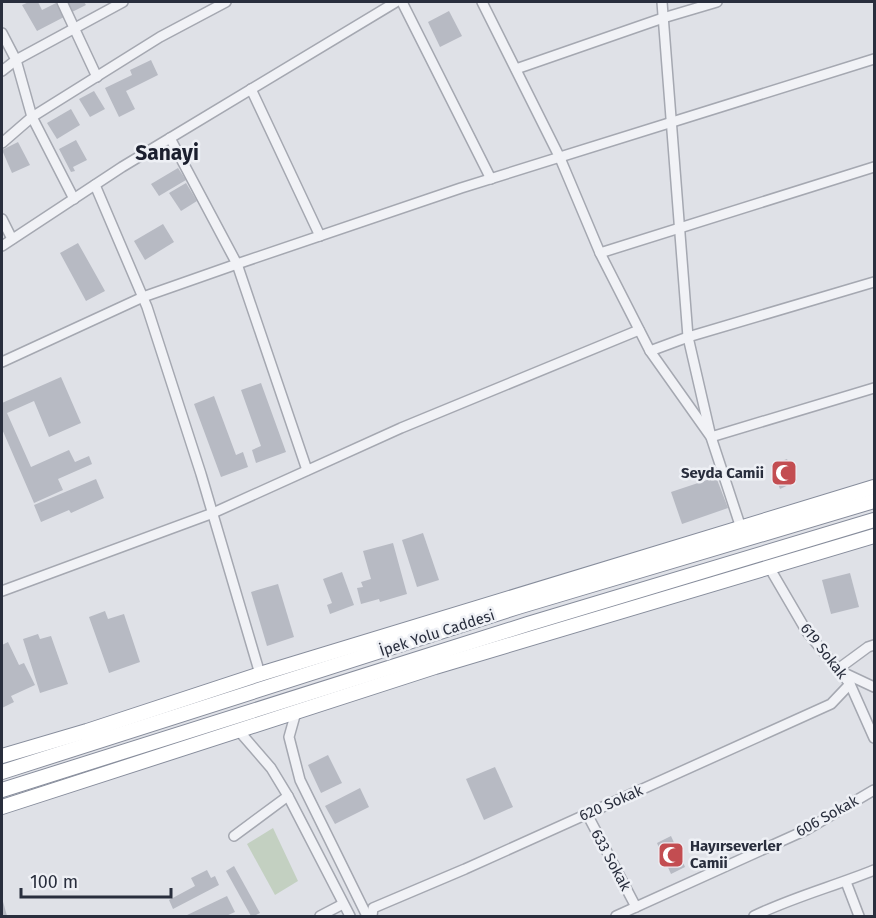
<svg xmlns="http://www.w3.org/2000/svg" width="876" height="918" viewBox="0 0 876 918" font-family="'Fira Sans',sans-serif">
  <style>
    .green { fill: #c3d0c1 }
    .building { fill: #b7bac3 }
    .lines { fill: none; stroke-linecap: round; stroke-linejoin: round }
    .minor-casing { stroke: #a5a8b1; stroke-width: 12 }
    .highway-casing { stroke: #878d9c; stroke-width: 16 }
    .minor { stroke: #f1f2f6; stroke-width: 9 }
    .highway { stroke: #fff; stroke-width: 14 }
    .labels { text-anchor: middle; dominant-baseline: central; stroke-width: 5; stroke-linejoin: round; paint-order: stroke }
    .poi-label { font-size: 15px; font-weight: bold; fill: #292e3d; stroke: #eef0f5; text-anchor: end }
    .street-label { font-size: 15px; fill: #292e3d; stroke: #eef0f5 }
    .district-label { font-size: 21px; font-weight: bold; fill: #1b1f2e; stroke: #eef0f5 }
  </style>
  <rect width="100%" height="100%" fill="#dfe1e7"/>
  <polygon class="green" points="273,828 298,881 275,895 247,844"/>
  <g class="building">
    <polygon points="29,2 38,2 42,10 56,3 64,17 37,31 22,5"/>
    <polygon points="66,2 84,2 86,5 72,12"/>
    <polygon points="449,11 462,36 440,47 428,22"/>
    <polygon points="151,60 158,75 126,91 135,109 119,117 105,88 132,75 130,70"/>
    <polygon points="94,91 105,109 90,117 79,99"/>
    <polygon points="71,109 80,125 57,139 47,123"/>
    <polygon points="76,140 87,160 73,167 75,171 71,172 59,149"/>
    <polygon points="18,142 30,165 12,173 2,150"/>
    <polygon points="178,168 186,180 159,196 151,184"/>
    <polygon points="186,183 197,201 181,211 169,193"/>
    <polygon points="163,224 174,242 145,260 134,241"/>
    <polygon points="78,243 105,291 86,301 60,253"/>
    <polygon points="61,377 81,423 49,437 34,401 7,413 31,467 69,450 75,462 89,456 92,464 58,479 63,490 34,503 2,429 2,403"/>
    <polygon points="261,383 286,452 256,463 252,450 261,446 241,390"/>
    <polygon points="214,396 236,455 243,452 248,467 221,477 194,404"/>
    <polygon points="787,459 797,481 780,489 771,465"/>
    <polygon points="716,477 728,508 682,524 671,492"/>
    <polygon points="96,479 104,498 71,513 69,510 41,522 34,505"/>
    <polygon points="423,533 439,580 417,587 402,540"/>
    <polygon points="393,543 407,594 380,602 379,599 361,604 357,588 363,587 361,582 371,579 363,551"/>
    <polygon points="342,572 354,605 330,614 327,605 332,603 323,579"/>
    <polygon points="850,573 859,607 831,614 822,580"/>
    <polygon points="278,584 294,637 267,646 251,592"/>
    <polygon points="105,611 108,619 124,614 140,662 109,673 89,617"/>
    <polygon points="38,634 40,639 51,636 68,684 40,693 23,639"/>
    <polygon points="8,642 19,665 24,663 35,685 11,696 14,702 2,708 2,645"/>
    <polygon points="328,755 342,783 321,793 308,765"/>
    <polygon points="495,767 513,807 484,820 466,779"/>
    <polygon points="360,788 369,807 335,824 325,806"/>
    <polygon points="671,836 685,867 671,874 657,843"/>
    <polygon points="234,866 260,913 254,916 251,916 226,871"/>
    <polygon points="207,870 211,878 215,876 219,885 173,909 169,900 195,886 191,878"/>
    <polygon points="227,896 235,912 226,916 185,916"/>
    <polygon points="2,898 7,916 2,916"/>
  </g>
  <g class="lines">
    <g class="minor-casing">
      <g id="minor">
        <polyline points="62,2 97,77"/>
        <polyline points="402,2 491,179"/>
        <polyline points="482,2 560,158 600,253 650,351 711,437 741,528"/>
        <polyline points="662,2 688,337 711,437 874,388"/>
        <polyline points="2,33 16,60 32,117 74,199"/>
        <polyline points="516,69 663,18 717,2"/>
        <polyline points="2,71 16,60 123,2"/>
        <polyline points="251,89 320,236"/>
        <polyline points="170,138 237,264 307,470"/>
        <polyline points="2,143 32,117 160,37 226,2"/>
        <polyline points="95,185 147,307 201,474 260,674"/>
        <polyline points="2,219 12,239"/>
        <polyline points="2,246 122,167 396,2"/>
        <polyline points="600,253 874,167"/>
        <polyline points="650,351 688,337 874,282"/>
        <polyline points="2,362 143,297 237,264 461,188 874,59"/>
        <polyline points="769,567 807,632 850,684 874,738"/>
        <polyline points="2,591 213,513 401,428 639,330"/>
        <polyline points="838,669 868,647 874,645"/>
        <polyline points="842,672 874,687"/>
        <polyline points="296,712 289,737 300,780 367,916"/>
        <polyline points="239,731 271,768 288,796 350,916"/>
        <polyline points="587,814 636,907"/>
        <polyline points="234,836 288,796"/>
        <polyline points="846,882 859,916"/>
        <polyline points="320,916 343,904"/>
        <polyline points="372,916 373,908 465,869 831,704 850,684"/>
        <polyline points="616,916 806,830 874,790"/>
        <path d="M 754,916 C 793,897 835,886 874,870"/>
      </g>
    </g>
    <g class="highway-casing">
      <g id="highway">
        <polyline points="2,756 87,731 260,674 874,487"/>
        <polyline points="2,772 518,607 874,501"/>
        <polyline points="2,790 528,624 874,520"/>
        <polyline points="2,807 435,667 874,536"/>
      </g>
    </g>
    <use href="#minor" class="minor"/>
    <use href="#highway" class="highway"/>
  </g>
  <defs>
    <g id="mosque-square" transform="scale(1.35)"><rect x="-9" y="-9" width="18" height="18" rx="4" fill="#c34d51" stroke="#eef0f5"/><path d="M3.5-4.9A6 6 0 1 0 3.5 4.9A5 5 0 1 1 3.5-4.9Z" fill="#fff"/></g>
  </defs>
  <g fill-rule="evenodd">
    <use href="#mosque-square" x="784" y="473"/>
    <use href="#mosque-square" x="671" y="855"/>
  </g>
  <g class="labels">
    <g class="poi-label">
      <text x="764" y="473">Seyda Camii</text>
      <text x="690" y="846" text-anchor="start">Hayırseverler<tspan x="690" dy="17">Camii</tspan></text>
    </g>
    <g class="street-label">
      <text transform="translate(437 633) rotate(-18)">İpek Yolu Caddesi</text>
      <text transform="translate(824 651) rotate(52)">619 Sokak</text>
      <text transform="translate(611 803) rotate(-24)">620 Sokak</text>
      <text transform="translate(827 816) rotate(-29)">606 Sokak</text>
      <text transform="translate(611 860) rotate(62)">633 Sokak</text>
    </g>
    <g class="district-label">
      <text x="167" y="153">Sanayi</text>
    </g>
  </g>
  <rect width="876" height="918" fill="none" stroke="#292e3d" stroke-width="6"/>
  <path d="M21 888v9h150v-9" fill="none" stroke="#292e3d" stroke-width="3"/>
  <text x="30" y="888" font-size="18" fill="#292e3d" stroke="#eef0f5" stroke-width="4.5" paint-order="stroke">100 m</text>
</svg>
